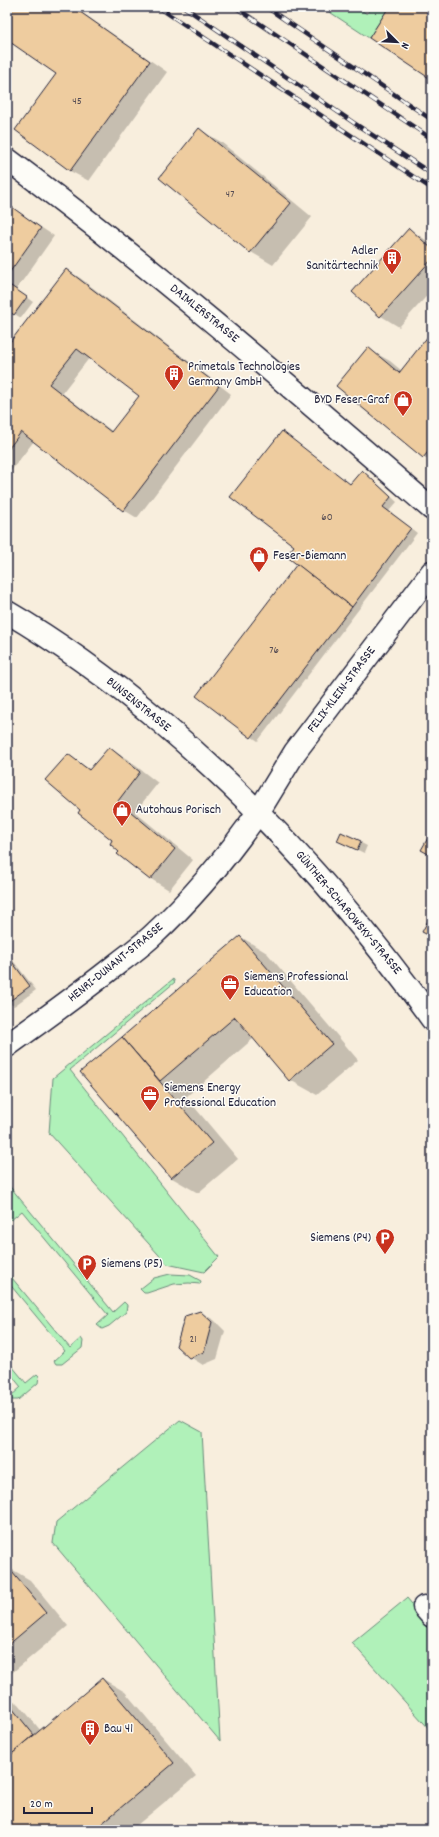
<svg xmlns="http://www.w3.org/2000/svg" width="439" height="1837" viewBox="0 0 439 1837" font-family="Dekko,sans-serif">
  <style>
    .built { fill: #f8eedd }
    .green { fill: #b0f1b9; stroke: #698a7a }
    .shadow { fill: #0003; fill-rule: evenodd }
    .building { fill: #eecc9f; stroke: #22223b; fill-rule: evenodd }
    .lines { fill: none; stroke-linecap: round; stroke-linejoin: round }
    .street-casing { stroke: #22223b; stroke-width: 25 }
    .secondary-casing { stroke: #22223b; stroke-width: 25 }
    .street { stroke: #fdfcf7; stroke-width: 22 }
    .secondary { stroke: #fdfcf7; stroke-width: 22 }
    .rail-casing { stroke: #22223b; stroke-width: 4.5 }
    .rail { stroke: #fdfcf7; stroke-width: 3; stroke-dasharray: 9; stroke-linecap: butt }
    .labels { text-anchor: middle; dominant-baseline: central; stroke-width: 3; stroke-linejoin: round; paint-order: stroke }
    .number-label { font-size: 11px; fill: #554c54 }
    .poi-label { font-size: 13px; fill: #22223b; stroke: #fdfcf7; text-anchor: start }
    .street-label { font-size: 13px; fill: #22223b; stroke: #fdfcf7 }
  </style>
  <rect width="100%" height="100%" fill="#fdfcf7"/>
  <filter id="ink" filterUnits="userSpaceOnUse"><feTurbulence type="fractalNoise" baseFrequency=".025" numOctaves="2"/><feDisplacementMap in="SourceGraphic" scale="8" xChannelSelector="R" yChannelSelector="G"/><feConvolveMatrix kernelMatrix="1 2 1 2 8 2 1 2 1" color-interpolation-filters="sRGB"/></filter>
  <g filter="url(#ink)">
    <polygon class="built" points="7,7 380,7 362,33 432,80 432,1830 7,1830"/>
    <g class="green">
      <polygon points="322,7 356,7 367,14 372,7 389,7 369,38"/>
      <polygon points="173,979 175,982 70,1070 219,1257 204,1272 167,1264 49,1133 53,1078"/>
      <polygon points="7,1183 113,1312 124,1302 127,1305 126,1312 109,1326 102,1329 97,1325 108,1315 22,1211 11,1220 7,1216"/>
      <polygon points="7,1272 70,1348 81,1338 83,1341 82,1348 62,1364 56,1364 54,1361 65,1351 7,1281"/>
      <polygon points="170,1274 190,1275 201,1281 200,1284 189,1283 174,1284 147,1293 144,1293 140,1289 154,1278"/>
      <polygon points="7,1360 26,1383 37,1374 39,1376 38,1383 18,1400 12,1400 10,1397 21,1387 7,1370"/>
      <polygon points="180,1420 202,1432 220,1741 53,1543 56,1522"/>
      <polygon points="407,1598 432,1628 432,1732 352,1643"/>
    </g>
    <g class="shadow">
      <polygon points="7,7 74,7 167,72 89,181 70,171 57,74 7,38"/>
      <polygon points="199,129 221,142 312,217 273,265 251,252 160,178"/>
      <polygon points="9,206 54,236 16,290 33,302 21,318 7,309 7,209"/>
      <polygon points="409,229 432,244 432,290 399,327 381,316 353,291"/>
      <path d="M 67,270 L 80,278 L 231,394 L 137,518 L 124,510 L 34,441 L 7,476 L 7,348 ZM 90,357 L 140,396 L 113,432 L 62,393 Z"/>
      <polygon points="432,338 432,462 424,457 338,386 368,349 390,361 402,371"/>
      <polygon points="282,432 351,485 362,471 368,475 397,502 389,511 417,533 258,741 252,737 298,564"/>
      <polygon points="109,748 127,759 158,783 135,812 193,860 169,890 151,879 119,854 120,852 113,840 82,810 68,756 91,770"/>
      <polygon points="342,833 367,846 364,853 345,844"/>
      <polygon points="241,937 267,953 358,1060 317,1095 290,1080 254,1038 186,1097 238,1159 198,1193 172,1178 82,1072"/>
      <polygon points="7,953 36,990 14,1006 7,1002"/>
      <polygon points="200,1312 214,1320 225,1331 217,1359 203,1365 190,1357"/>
      <polygon points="8,1567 30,1580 68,1626 7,1677"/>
      <polygon points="103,1679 125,1692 196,1776 131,1830 7,1830 7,1697 19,1704 41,1731"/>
    </g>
    <g class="building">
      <polygon points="7,7 73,7 150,61 70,171 15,130 56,74 7,40"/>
      <polygon points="389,7 422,7 432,13 432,80 369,38"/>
      <polygon points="199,128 291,203 250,253 159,178"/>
      <polygon points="9,205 41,228 7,276 7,208"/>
      <polygon points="409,228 432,249 432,259 380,317 352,292"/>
      <path d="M 66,269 L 219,386 L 123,511 L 21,432 L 7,451 L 7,346 ZM 77,349 L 139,396 L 111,432 L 49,384 Z"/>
      <polygon points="8,284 27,297 14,315 7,310"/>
      <polygon points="429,335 432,337 432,447 423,458 336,386 368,347 399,373"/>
      <polygon points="282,431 350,484 362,470 391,497 383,507 411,528 352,607 286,556 294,546 230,497"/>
      <polygon points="297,564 352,607 251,738 196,696"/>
      <polygon points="109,747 140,772 118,801 175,849 150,880 117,854 119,852 110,844 112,840 78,813 80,810 45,780 68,754 89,770"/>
      <polygon points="432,831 432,856 421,850"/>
      <polygon points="341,832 361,841 357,850 337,841"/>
      <polygon points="432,913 432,937 422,932"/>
      <polygon points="240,936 332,1044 289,1081 235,1017 160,1081 122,1037"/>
      <polygon points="7,955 30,986 7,1003"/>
      <polygon points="122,1037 212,1143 171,1178 80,1072"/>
      <polygon points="200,1311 212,1322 204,1352 189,1358 176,1346 185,1316"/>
      <polygon points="7,1566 46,1613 7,1646"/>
      <polygon points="102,1678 174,1763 94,1830 7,1830 7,1758"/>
      <polygon points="7,1702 34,1735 7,1758"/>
    </g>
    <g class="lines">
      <g class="street-casing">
        <g id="street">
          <path d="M 7,159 C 155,269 293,389 432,509"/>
          <path d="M 7,1046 C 44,1019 81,993 117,964 C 129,955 141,946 152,936 C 192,899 228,856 259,811"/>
          <polyline points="424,1607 432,1616"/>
        </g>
      </g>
      <g class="secondary-casing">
        <g id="secondary">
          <path d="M 7,612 C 62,644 113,682 162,723 C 266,811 352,908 432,1019"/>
          <polyline points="259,811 295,752 432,572"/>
        </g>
      </g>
      <use href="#street" class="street"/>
      <use href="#secondary" class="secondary"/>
      <g class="rail-casing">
        <g id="rail">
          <polyline points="158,7 432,189"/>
          <polyline points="184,7 354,123 432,174"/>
          <polyline points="235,7 432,139"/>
          <polyline points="266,7 432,120"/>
        </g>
      </g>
      <use href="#rail" class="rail"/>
    </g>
  </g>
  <defs>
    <g id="building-pin" transform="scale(1)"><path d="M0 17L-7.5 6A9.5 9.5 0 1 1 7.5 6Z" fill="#c8321e" stroke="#fdfcf7"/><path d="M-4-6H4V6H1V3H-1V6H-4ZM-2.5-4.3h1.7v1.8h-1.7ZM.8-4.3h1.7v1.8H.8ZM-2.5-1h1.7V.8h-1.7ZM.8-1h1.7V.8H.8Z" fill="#fff"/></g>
    <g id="shop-pin" transform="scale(1)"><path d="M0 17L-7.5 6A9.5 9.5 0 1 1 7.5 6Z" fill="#c8321e" stroke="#fdfcf7"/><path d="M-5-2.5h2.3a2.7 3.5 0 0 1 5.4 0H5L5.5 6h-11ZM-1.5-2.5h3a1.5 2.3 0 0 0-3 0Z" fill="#fff"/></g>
    <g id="office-pin" transform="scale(1)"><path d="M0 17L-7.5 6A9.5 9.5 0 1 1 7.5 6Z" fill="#c8321e" stroke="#fdfcf7"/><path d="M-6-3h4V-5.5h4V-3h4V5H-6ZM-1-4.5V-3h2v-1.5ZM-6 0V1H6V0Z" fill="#fff"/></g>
    <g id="parking-pin" transform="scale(1)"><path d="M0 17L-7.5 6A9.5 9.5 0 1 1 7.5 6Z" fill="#c8321e" stroke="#fdfcf7"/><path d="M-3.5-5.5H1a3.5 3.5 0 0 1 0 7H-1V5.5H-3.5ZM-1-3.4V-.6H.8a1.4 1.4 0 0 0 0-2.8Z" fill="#fff"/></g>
  </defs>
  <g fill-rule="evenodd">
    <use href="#building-pin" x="392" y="258"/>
    <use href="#building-pin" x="174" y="374"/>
    <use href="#shop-pin" x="403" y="400"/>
    <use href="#shop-pin" x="259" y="556"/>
    <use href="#shop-pin" x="122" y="810"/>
    <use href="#office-pin" x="230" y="984"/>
    <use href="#office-pin" x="150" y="1095"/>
    <use href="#parking-pin" x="385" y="1238"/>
    <use href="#parking-pin" x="87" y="1264"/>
    <use href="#building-pin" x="90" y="1729"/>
  </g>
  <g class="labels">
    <g class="number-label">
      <text x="77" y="102">45</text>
      <text x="230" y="195">47</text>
      <text x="327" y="518">60</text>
      <text x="274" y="651">76</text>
      <text x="193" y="1340">21</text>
    </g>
    <g class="poi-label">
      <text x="378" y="251" text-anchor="end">Adler<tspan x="378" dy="15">Sanitärtechnik</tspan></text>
      <text x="188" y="367">Primetals Technologies<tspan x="188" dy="15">Germany GmbH</tspan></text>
      <text x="389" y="400" text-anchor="end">BYD Feser-Graf</text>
      <text x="273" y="556">Feser-Biemann</text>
      <text x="136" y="810">Autohaus Porisch</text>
      <text x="244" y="977">Siemens Professional<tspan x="244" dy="15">Education</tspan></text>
      <text x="164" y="1088">Siemens Energy<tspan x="164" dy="15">Professional Education</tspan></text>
      <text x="371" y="1238" text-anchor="end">Siemens (P4)</text>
      <text x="101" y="1264">Siemens (P5)</text>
      <text x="104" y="1729">Bau 41</text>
    </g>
    <g class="street-label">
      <text transform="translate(204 314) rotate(39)">DAIMLERSTRASSE</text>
      <text transform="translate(342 690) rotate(-53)">FELIX-KLEIN-STRASSE</text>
      <text transform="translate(138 705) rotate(39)">BUNSENSTRASSE</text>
      <text transform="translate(348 913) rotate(50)">GÜNTHER-SCHAROWSKY-STRASSE</text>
      <text transform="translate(116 963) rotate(-39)">HENRI-DUNANT-STRASSE</text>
    </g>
  </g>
  <rect width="439" height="1837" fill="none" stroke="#fdfcf7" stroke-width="24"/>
  <rect x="12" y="12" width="415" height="1813" fill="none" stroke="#22223b" stroke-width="1.5" filter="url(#ink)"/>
  <g transform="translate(397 42) rotate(114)" stroke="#fdfcf7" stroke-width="3" paint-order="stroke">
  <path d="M0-3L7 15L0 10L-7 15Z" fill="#22223b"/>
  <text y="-6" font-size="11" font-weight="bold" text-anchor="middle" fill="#22223b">N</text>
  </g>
  <path d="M24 1807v6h68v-6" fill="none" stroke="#22223b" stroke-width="2"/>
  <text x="30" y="1807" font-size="12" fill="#22223b" stroke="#fdfcf7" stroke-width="3" paint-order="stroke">20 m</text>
</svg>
